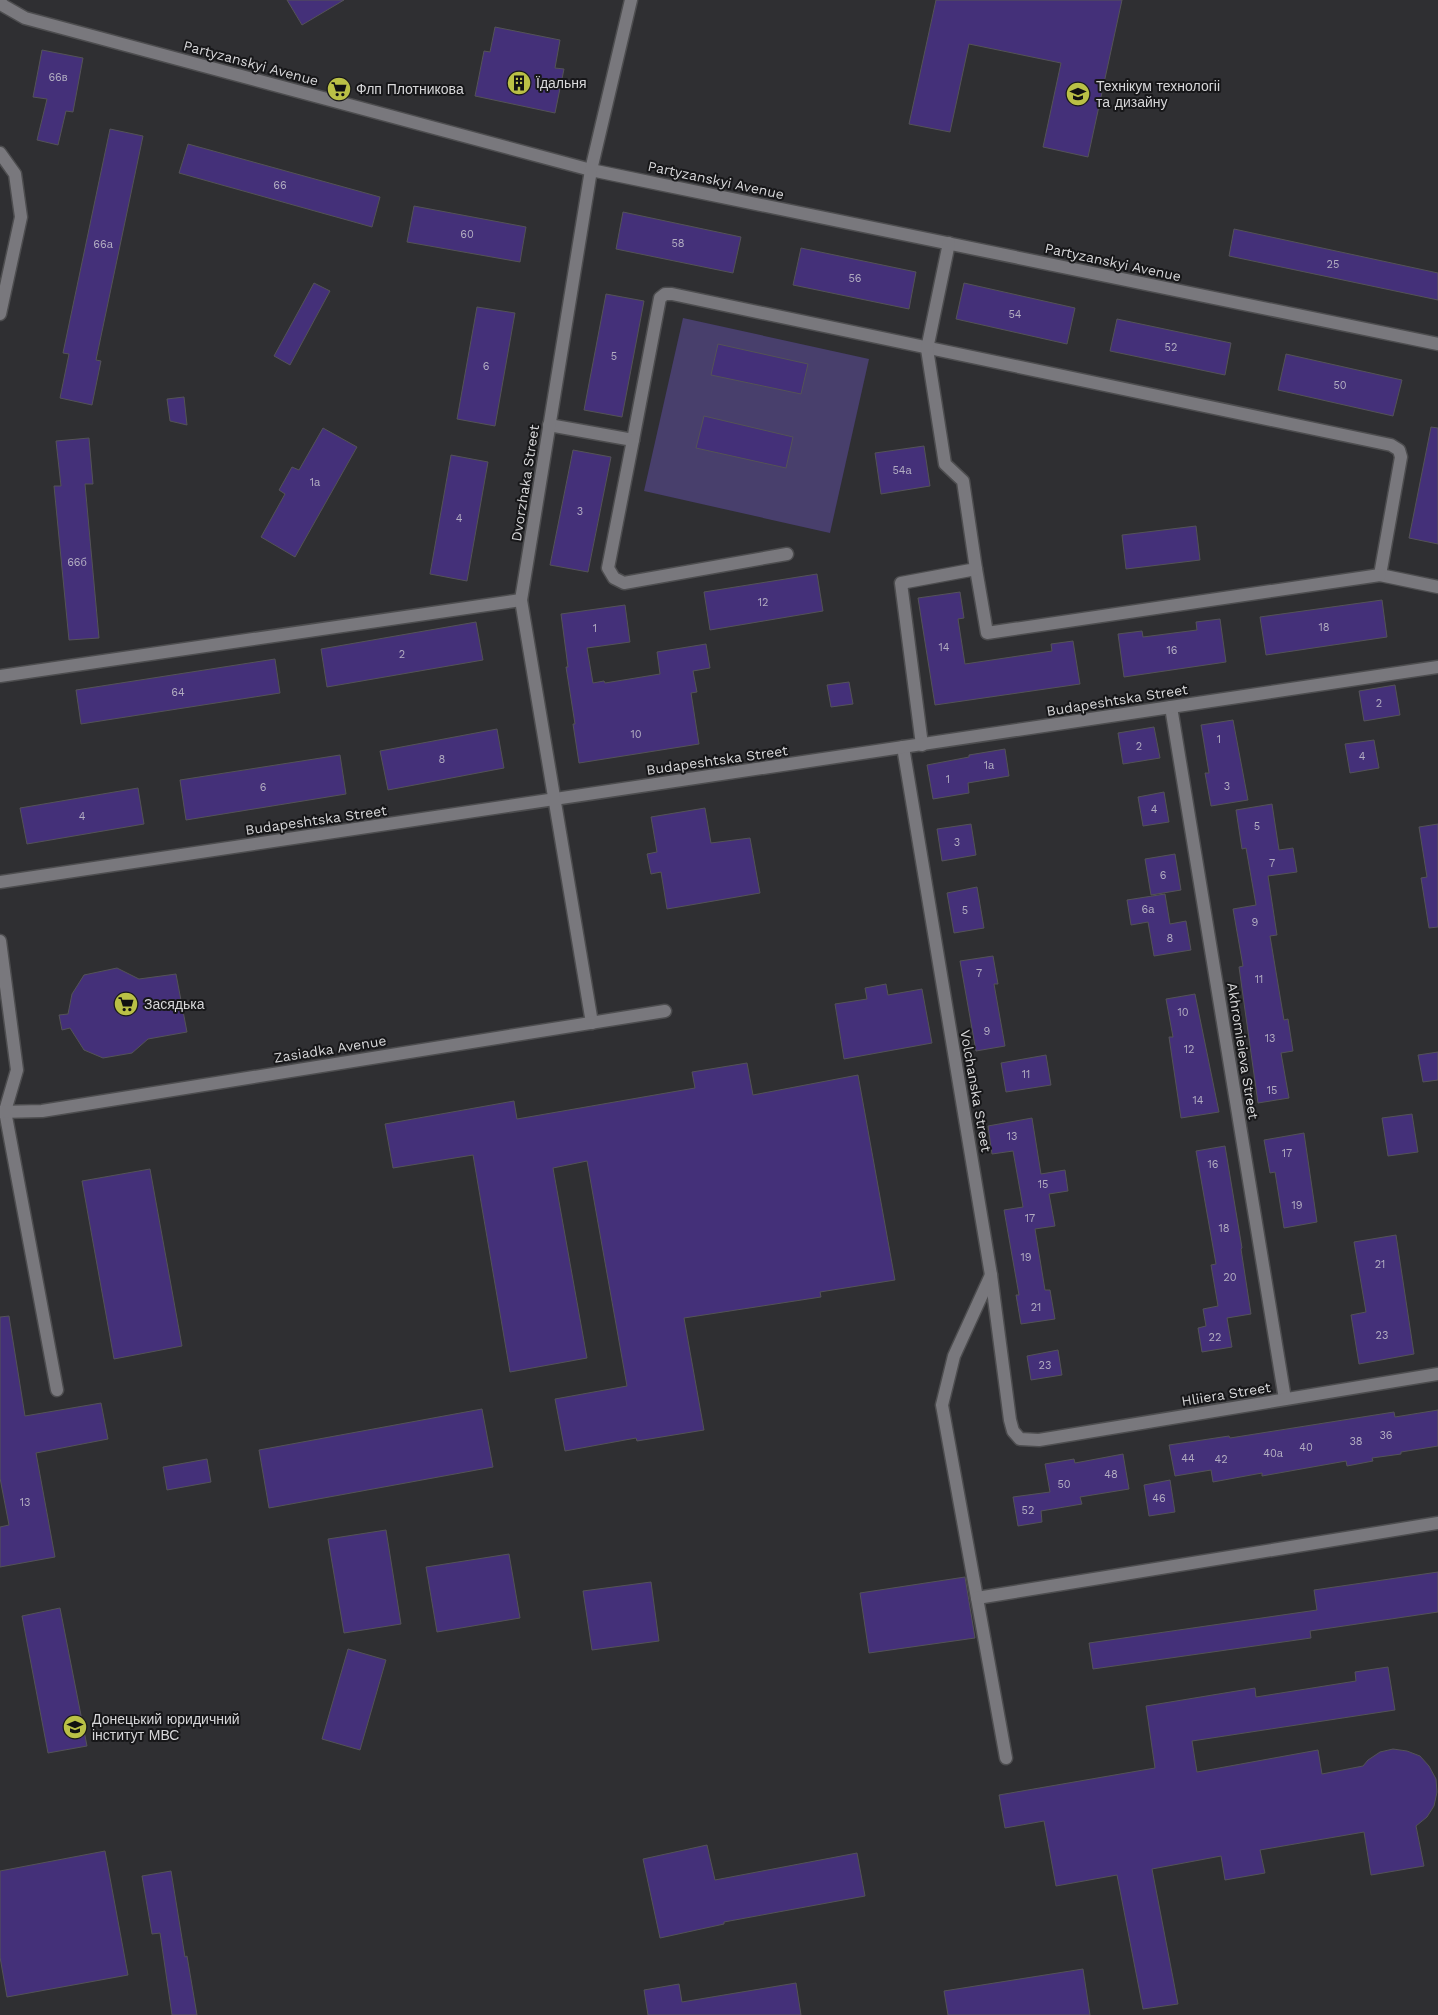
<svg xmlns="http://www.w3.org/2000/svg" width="1438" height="2015" viewBox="0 0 1438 2015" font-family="'Work Sans',sans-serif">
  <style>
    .green { fill: #483f6c }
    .building { fill: #443079; stroke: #545357 }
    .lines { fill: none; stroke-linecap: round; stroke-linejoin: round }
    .minor-casing { stroke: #4d4d4f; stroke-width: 15 }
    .minor { stroke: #79787d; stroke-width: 12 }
    .labels { text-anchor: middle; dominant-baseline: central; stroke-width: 4; stroke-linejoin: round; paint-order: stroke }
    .number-label { font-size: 11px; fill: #b2adc1 }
    .street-label { font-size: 14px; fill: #d7d7d9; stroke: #171719 }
    .poi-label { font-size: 14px; fill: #d7d7d9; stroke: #171719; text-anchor: start }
  </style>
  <rect width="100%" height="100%" fill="#2f2f32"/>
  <polygon class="green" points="683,318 869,359 830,533 644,491"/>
  <g class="building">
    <polygon points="287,0 344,0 302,25"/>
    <polygon points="936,0 1122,0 1088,157 1043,147 1061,63 969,44 950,132 909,124"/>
    <polygon points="495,27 560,40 555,68 564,69 555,113 475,96 484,51 490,52"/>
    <polygon points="42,50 83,58 73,112 66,111 58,145 37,140 47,99 33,97"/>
    <polygon points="110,129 143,136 96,360 101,361 92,405 60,398 69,354 63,353"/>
    <polygon points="188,144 380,197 372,227 179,173"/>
    <polygon points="414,206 526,227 520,262 407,242"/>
    <polygon points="623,212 741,237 733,273 616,249"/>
    <polygon points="1234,229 1438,273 1438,300 1229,256"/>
    <polygon points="801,248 916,272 909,309 793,285"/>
    <polygon points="314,283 330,291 290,365 274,356"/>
    <polygon points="964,283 1075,308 1067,344 956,319"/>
    <polygon points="606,294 644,301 622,417 584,410"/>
    <polygon points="477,307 515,313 495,426 457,419"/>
    <polygon points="1117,319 1231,343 1225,375 1110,351"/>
    <polygon points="718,344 808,364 801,394 711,375"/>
    <polygon points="1286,354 1402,380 1393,416 1278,390"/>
    <polygon points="184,397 187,425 170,421 167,399"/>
    <polygon points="704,416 793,437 786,468 696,448"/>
    <polygon points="1431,427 1438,428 1438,544 1409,538"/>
    <polygon points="323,428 357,447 295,557 261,537 285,494 279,490 292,467 299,470"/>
    <polygon points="89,438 93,484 85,484 99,638 69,640 54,486 61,486 56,441"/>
    <polygon points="924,446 930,486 881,494 875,453"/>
    <polygon points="573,450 611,457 588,572 550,565"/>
    <polygon points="451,455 488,462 467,581 430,574"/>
    <polygon points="1196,526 1200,560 1126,569 1122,535"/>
    <polygon points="817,574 823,611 710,630 704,592"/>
    <polygon points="960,592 964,618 958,619 965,664 1052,651 1051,644 1073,641 1080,684 935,705 918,598"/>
    <polygon points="1382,600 1387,637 1266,655 1260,617"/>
    <polygon points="625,605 630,642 587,648 593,683 604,681 605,683 660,674 657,652 706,644 710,668 693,671 697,692 691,693 699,744 579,763 573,724 575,724 566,667 568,667 561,614"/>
    <polygon points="1220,619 1226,662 1124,677 1118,634 1142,631 1143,637 1197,630 1196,622"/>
    <polygon points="476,622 483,660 327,687 321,649"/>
    <polygon points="275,659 280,693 81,724 76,690"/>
    <polygon points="849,682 853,704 831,707 827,685"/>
    <polygon points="1395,685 1400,715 1364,721 1359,691"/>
    <polygon points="1233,720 1248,800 1211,806 1205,773 1209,773 1201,725"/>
    <polygon points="1154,727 1160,758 1123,764 1118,733"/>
    <polygon points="497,729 504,768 388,790 380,751"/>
    <polygon points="1374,740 1379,768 1350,773 1345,744"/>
    <polygon points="1005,749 1009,776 968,783 969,793 933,799 927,765 969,757 969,755"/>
    <polygon points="340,755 346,794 186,820 180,780"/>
    <polygon points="138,788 144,824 27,844 20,808"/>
    <polygon points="1164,792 1169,822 1143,826 1138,797"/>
    <polygon points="1272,804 1279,850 1293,848 1297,872 1268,876 1277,935 1270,936 1284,1020 1288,1019 1293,1051 1281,1053 1289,1098 1258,1103 1239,967 1243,966 1233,909 1256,905 1246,848 1242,849 1236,810"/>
    <polygon points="705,808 711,843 750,838 760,893 667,909 661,872 651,874 647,854 657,852 651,817"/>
    <polygon points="971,824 976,855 942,861 937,829"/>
    <polygon points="1438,824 1438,927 1429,928 1421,878 1427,877 1419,827"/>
    <polygon points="1175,854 1181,890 1151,895 1145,859"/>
    <polygon points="977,887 984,928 954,933 947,893"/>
    <polygon points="1165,894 1170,924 1186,921 1191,950 1154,956 1148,922 1131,925 1127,900"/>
    <polygon points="993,956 998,984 994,984 1005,1046 976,1051 960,961"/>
    <polygon points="117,968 139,979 176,974 187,1032 148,1039 132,1053 103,1058 84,1050 70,1028 62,1030 59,1015 68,1014 72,994 84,975"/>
    <polygon points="886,984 888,995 922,989 932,1043 844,1059 835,1004 867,999 865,988"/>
    <polygon points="1195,994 1219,1112 1181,1118 1169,1037 1173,1037 1166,999"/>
    <polygon points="1438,1052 1438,1080 1423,1082 1418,1055"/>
    <polygon points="1046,1055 1051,1085 1006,1092 1001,1063"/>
    <polygon points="747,1063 753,1095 858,1075 895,1280 820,1292 821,1297 684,1318 704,1430 637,1441 636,1438 565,1451 555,1399 627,1386 587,1161 553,1168 587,1358 510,1372 473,1155 393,1168 385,1124 514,1101 517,1119 695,1088 692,1072"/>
    <polygon points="1412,1114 1418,1152 1388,1156 1382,1118"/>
    <polygon points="1032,1118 1041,1174 1065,1170 1068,1191 1049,1194 1055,1226 1035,1229 1045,1290 1050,1290 1055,1319 1021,1324 1016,1295 1019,1295 1004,1210 1023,1207 1013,1151 992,1154 988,1126"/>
    <polygon points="1304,1133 1317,1222 1284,1228 1275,1172 1270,1173 1264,1140"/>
    <polygon points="1225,1146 1242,1248 1241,1249 1251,1314 1227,1318 1232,1347 1202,1352 1198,1328 1206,1326 1203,1309 1218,1306 1211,1265 1216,1264 1196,1151"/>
    <polygon points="150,1169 182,1346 114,1359 82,1181"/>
    <polygon points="1396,1235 1414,1354 1359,1364 1351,1315 1366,1312 1354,1242"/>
    <polygon points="9,1316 25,1416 101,1403 108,1439 36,1453 55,1557 0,1567 0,1527 9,1525 0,1478 0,1317"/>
    <polygon points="1058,1350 1062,1375 1031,1380 1027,1356"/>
    <polygon points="482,1409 493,1467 269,1508 259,1450"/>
    <polygon points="1438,1410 1438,1446 1401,1452 1401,1454 1372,1458 1373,1461 1347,1466 1346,1461 1262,1476 1262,1473 1213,1482 1211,1470 1175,1476 1169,1445 1229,1436 1230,1438 1394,1412 1395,1417"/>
    <polygon points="1123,1454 1129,1489 1080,1497 1082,1504 1041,1511 1042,1522 1018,1526 1013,1497 1050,1492 1045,1464 1074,1459 1075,1463"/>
    <polygon points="207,1459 211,1482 167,1490 163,1467"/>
    <polygon points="1170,1480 1175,1512 1149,1516 1144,1485"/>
    <polygon points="386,1530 401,1624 344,1633 328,1539"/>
    <polygon points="509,1554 520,1618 437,1632 426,1567"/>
    <polygon points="1438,1572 1438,1612 1310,1631 1311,1638 1093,1669 1089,1643 1317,1610 1314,1590"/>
    <polygon points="965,1577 975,1638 869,1653 860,1593"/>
    <polygon points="651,1582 659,1641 592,1650 583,1591"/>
    <polygon points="60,1608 87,1746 48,1753 22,1616"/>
    <polygon points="348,1649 386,1660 360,1750 322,1739"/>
    <polygon points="1388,1667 1395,1710 1192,1741 1197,1772 1318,1750 1322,1774 1363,1766 1368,1760 1380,1752 1393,1749 1407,1751 1420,1756 1429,1766 1436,1779 1437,1792 1434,1806 1427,1817 1416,1826 1424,1866 1371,1875 1364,1832 1260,1850 1265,1873 1225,1880 1221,1856 1152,1869 1178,2004 1143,2009 1117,1875 1056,1886 1044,1821 1005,1828 999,1795 1155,1768 1146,1706 1255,1688 1256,1697 1356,1681 1355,1672"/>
    <polygon points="707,1845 715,1880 857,1853 865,1896 724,1922 724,1924 660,1938 643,1859"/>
    <polygon points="105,1851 128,1975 7,1997 0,1957 0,1871"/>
    <polygon points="171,1871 185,1957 187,1956 197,2015 172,2015 160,1933 152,1934 142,1876"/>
    <polygon points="1083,1969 1090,2015 948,2015 944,1991"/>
    <polygon points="796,1983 801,2015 648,2015 644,1990 679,1984 682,2002"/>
  </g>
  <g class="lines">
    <g class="minor-casing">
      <g id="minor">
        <polyline points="0,2 4,6 25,18 591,170 1438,344"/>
        <polyline points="0,153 15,174 21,217 0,314"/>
        <polyline points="549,425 633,440 660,298 665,294 672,294 1391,445 1399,450 1401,457 1380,575 1438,587"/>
        <polyline points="633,440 608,568 614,578 624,583 787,554"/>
        <polyline points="976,569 987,633 1380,575"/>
        <polyline points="0,676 521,600"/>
        <polyline points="1171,707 1285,1399"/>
        <polyline points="922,745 901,583 976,569 963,481 945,464 927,349 949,243"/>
        <polyline points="903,747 991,1275 1010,1420 1013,1431 1020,1439 1039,1440 1438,1374"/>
        <polyline points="0,882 1438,667"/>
        <polyline points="0,941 17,1070 5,1111 57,1390"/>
        <polyline points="592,1023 521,600 591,170 631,0"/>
        <polyline points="0,1112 42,1111 665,1011"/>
        <polyline points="991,1275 954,1356 942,1405 1006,1758"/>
        <polyline points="977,1598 1438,1523"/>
      </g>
    </g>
    <use href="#minor" class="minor"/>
  </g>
  <defs>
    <g id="building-disc" transform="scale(1.25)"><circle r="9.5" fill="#bac046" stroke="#171719"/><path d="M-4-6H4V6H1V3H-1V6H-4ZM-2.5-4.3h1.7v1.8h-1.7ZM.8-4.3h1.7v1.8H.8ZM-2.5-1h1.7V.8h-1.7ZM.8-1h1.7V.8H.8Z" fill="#111"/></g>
    <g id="supermarket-disc" transform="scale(1.25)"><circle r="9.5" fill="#bac046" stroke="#171719"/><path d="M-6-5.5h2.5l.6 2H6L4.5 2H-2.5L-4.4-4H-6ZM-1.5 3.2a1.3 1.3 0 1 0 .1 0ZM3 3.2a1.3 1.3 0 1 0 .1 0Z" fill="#111"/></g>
    <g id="university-disc" transform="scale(1.25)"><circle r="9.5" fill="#bac046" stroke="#171719"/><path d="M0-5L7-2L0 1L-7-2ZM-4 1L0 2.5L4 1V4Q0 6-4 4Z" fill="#111"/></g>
  </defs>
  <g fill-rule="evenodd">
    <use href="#building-disc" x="519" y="83"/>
    <use href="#supermarket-disc" x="339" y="89"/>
    <use href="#university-disc" x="1078" y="94"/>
    <use href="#supermarket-disc" x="126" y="1004"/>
    <use href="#university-disc" x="75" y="1727"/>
  </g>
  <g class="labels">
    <g class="number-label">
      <text x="58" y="77">66в</text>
      <text x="280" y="185">66</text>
      <text x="467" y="234">60</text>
      <text x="678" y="243">58</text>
      <text x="103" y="244">66а</text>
      <text x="1333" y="264">25</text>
      <text x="855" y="278">56</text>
      <text x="1015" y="314">54</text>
      <text x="1171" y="347">52</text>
      <text x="614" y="356">5</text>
      <text x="486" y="366">6</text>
      <text x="1340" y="385">50</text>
      <text x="902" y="470">54а</text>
      <text x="315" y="482">1а</text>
      <text x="580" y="511">3</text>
      <text x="459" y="518">4</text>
      <text x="77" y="562">66б</text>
      <text x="763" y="602">12</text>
      <text x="1324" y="627">18</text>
      <text x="595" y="628">1</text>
      <text x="944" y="647">14</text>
      <text x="1172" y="650">16</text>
      <text x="402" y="654">2</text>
      <text x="178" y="692">64</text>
      <text x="1379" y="703">2</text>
      <text x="636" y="734">10</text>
      <text x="1219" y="739">1</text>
      <text x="1139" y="746">2</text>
      <text x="1362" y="756">4</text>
      <text x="442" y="759">8</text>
      <text x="989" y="765">1а</text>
      <text x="948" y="779">1</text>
      <text x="1227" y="786">3</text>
      <text x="263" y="787">6</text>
      <text x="1154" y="809">4</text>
      <text x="82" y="816">4</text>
      <text x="1257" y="826">5</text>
      <text x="957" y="842">3</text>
      <text x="1272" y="863">7</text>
      <text x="1163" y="875">6</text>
      <text x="1148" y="909">6а</text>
      <text x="965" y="910">5</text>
      <text x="1255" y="922">9</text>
      <text x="1170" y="938">8</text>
      <text x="979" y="973">7</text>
      <text x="1259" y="979">11</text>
      <text x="1183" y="1012">10</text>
      <text x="987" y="1031">9</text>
      <text x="1270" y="1038">13</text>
      <text x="1189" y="1049">12</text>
      <text x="1026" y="1074">11</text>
      <text x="1272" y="1090">15</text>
      <text x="1198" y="1100">14</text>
      <text x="1012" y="1136">13</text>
      <text x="1287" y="1153">17</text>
      <text x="1213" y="1164">16</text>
      <text x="1043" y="1184">15</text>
      <text x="1297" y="1205">19</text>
      <text x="1030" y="1218">17</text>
      <text x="1224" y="1228">18</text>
      <text x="1026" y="1257">19</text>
      <text x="1380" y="1264">21</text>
      <text x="1230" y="1277">20</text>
      <text x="1036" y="1307">21</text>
      <text x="1382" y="1335">23</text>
      <text x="1215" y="1337">22</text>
      <text x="1045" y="1365">23</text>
      <text x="1386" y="1435">36</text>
      <text x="1356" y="1441">38</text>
      <text x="1306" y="1447">40</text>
      <text x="1273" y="1453">40а</text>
      <text x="1188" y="1458">44</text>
      <text x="1221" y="1459">42</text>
      <text x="1111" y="1474">48</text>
      <text x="1064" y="1484">50</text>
      <text x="1159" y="1498">46</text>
      <text x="25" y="1502">13</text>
      <text x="1028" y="1510">52</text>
    </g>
    <g class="street-label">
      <text transform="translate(251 63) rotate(15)">Partyzanskyi Avenue</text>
      <text transform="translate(716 180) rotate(12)">Partyzanskyi Avenue</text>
      <text transform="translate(1113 262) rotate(12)">Partyzanskyi Avenue</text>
      <text transform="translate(525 483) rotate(-81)">Dvorzhaka Street</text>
      <text transform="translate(1117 700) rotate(-9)">Budapeshtska Street</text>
      <text transform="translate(717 760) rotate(-8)">Budapeshtska Street</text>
      <text transform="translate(316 820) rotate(-8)">Budapeshtska Street</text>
      <text transform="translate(330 1049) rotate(-9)">Zasiadka Avenue</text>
      <text transform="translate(1243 1051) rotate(81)">Akhromieieva Street</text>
      <text transform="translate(976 1091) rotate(80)">Volchanska Street</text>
      <text transform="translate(1226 1394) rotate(-9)">Hliiera Street</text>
    </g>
    <g class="poi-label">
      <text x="536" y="83">Їдальня</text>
      <text x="1096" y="86">Технікум технологіі<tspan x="1096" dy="16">та дизайну</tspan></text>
      <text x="356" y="89">Флп Плотникова</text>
      <text x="144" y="1004">Засядька</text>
      <text x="92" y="1719">Донецький юридичний<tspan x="92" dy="16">інститут МВС</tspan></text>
    </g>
  </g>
</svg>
